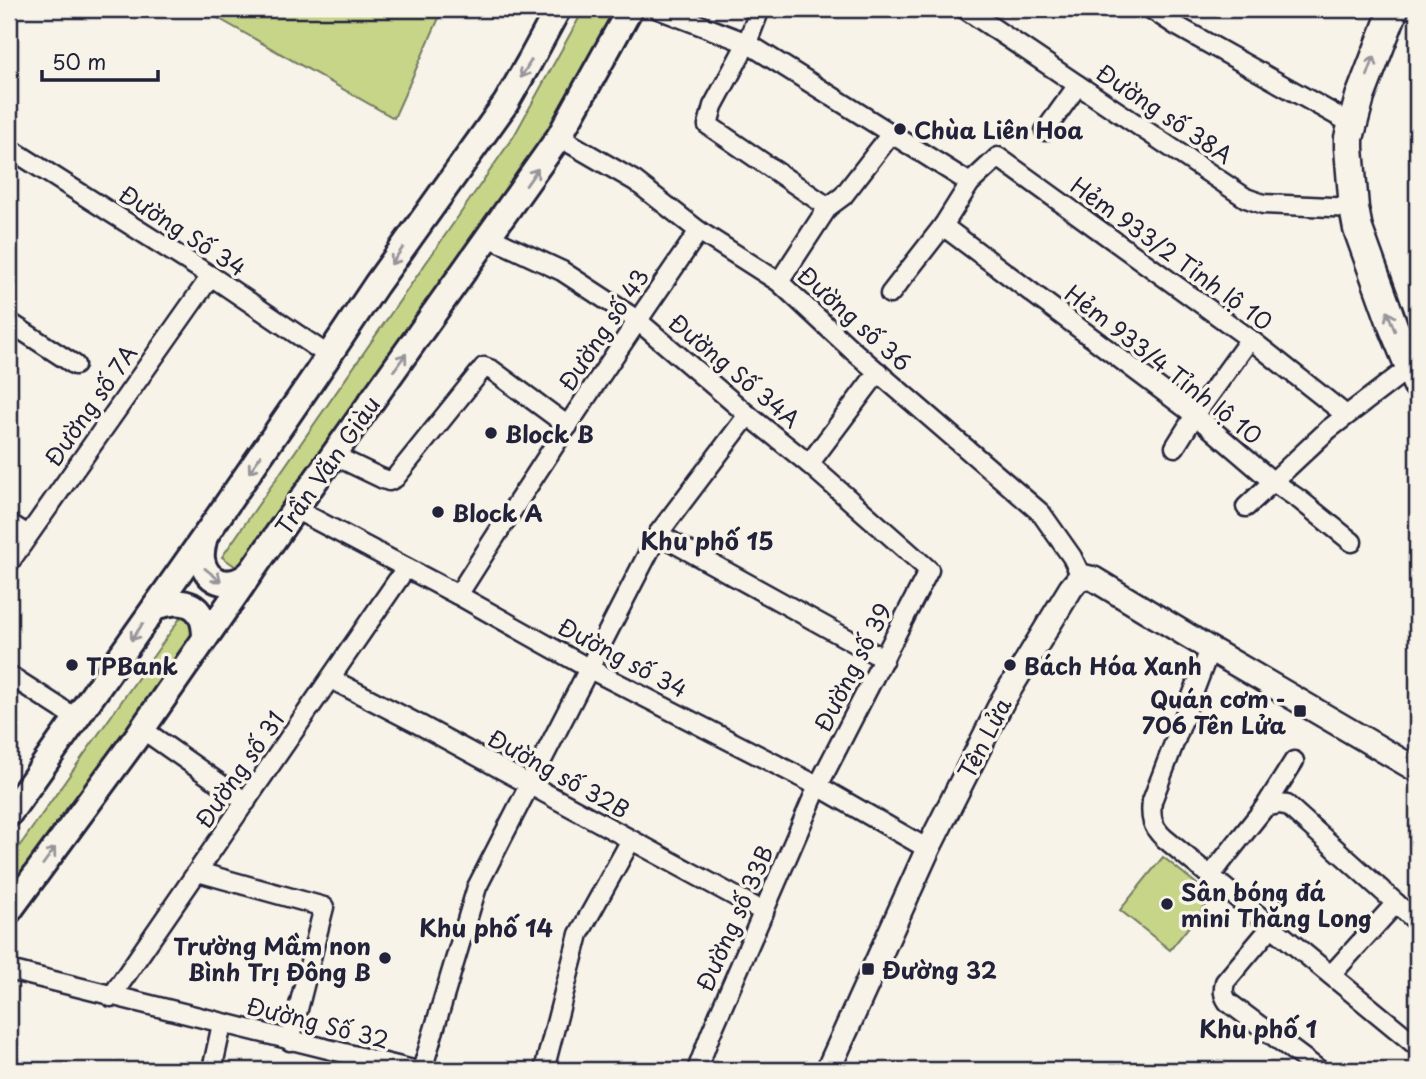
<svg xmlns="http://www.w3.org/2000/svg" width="1426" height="1079" viewBox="0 0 1426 1079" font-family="'Playpen Sans',sans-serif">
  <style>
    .green { fill: #c7d589; stroke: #747c62; stroke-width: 2 }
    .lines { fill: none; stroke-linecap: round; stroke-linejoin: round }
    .minor-casing { stroke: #22223b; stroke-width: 23 }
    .tertiary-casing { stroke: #22223b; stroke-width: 28 }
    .secondary-casing { stroke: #22223b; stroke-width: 30 }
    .primary-casing { stroke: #22223b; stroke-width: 33 }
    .minor { stroke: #f7f3e8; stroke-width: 18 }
    .tertiary { stroke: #f7f3e8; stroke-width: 23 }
    .secondary { stroke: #f7f3e8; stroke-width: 24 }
    .primary { stroke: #f7f3e8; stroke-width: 28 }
    .oneway { stroke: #97959a }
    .poi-dot { fill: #22223b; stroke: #f7f3e8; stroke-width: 2.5 }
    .labels { text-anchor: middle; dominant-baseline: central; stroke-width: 7; stroke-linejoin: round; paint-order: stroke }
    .street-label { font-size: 23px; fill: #22223b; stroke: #f7f3e8 }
    .poi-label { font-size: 23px; font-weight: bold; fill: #22223b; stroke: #f7f3e8; text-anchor: start }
    .neighbourhood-label { font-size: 24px; font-weight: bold; fill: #22223b; stroke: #f7f3e8 }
  </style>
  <rect width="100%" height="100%" fill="#f7f3e8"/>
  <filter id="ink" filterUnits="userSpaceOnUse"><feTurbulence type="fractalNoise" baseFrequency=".0143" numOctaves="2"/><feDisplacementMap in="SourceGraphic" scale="14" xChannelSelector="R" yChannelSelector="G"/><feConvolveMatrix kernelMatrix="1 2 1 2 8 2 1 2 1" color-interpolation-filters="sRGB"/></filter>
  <g filter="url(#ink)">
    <g class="green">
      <polygon points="202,9 443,9 394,118"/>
      <polygon points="584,9 617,9 547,142 242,571 222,557 514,136"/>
      <polygon points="188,607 208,619 9,902 9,861"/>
      <polygon points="1163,857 1213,897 1170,950 1120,910"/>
    </g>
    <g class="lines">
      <g class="minor-casing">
        <g id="minor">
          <polyline points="658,9 747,43 970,183"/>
          <polyline points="760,9 747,43 713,106 708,125 828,207"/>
          <polyline points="965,9 1246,198 1263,204 1354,208"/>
          <polyline points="1151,9 1177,26 1352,124"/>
          <polyline points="1045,131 1078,85"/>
          <polyline points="559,137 635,181 699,231 779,282 851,349 1041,513 1072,557 1081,576"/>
          <polyline points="9,148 211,276 329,356"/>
          <polyline points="943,226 1195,415 1272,481 1300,500 1352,542"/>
          <polyline points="489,237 562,271 637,320 748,415 809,464 929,570 818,786 711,1033 697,1070"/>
          <polyline points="779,282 828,207 843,196 891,134"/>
          <polyline points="890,294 943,226 970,183 998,157 1250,339 1346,415"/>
          <polyline points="9,322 75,365"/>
          <polyline points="1175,447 1195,415 1250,339"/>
          <polyline points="333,455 381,478 389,481 395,478 484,367 492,370 568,426"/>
          <polyline points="809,464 878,372"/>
          <polyline points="1246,507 1329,429 1410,367"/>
          <polyline points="295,509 458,595 588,668 818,786 928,849"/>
          <polyline points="9,523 28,535"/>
          <polyline points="658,534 884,659"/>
          <polyline points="9,563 211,276"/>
          <path d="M 458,595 C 536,472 616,351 699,231"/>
          <path d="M 1210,649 L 1152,801 C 1150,817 1152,827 1164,838 L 1417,1046"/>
          <polyline points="9,675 76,718"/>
          <polyline points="331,679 422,726 764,912"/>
          <polyline points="142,729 246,802"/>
          <polyline points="1265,807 1294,761"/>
          <polyline points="198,872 324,907 290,1041"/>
          <polyline points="1211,875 1265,807 1279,804 1287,805 1417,922"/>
          <path d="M 1272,926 L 1225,982 C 1223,990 1223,995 1228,1002 L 1319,1070"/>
          <polyline points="9,970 413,1070"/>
          <polyline points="1331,975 1396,903"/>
          <polyline points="111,997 406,568"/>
          <polyline points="212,1070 222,1024"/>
          <polyline points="422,1070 477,887 658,534 748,415"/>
          <polyline points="544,1070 579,934 631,840"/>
        </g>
      </g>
      <g class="tertiary-casing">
        <polyline id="tertiary" points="828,1070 928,849 1003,700 1071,588 1081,576 1094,579 1210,649 1417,770"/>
      </g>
      <g class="secondary-casing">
        <g id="secondary">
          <path d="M 205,536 C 203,544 201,552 202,559 C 206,586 234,589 251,572"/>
          <path d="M 155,607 C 185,597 205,603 205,638"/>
          <polyline points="9,814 205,536 315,376 376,285 506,103 530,61 558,9"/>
          <polyline points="9,911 136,738 288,519 559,137 630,9"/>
        </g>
      </g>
      <g class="primary-casing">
        <polyline id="primary" points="1394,9 1360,97 1349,138 1349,148 1354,208 1358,229 1393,326 1417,384"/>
      </g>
      <use href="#minor" class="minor"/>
      <use href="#tertiary" class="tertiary"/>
      <use href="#secondary" class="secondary"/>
      <use href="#primary" class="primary"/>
    </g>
    <defs><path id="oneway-shaft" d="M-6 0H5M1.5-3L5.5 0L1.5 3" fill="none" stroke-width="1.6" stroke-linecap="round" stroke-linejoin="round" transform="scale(1.75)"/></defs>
    <g class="oneway">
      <use href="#oneway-shaft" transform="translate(1371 66) rotate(-70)"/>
      <use href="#oneway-shaft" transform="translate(526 69) rotate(121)"/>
      <use href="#oneway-shaft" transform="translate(532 177) rotate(-55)"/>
      <use href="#oneway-shaft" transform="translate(397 256) rotate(125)"/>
      <use href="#oneway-shaft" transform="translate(1391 321) rotate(-111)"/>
      <use href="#oneway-shaft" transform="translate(400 362) rotate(-54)"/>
      <use href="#oneway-shaft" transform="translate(255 464) rotate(125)"/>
      <use href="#oneway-shaft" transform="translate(213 575) rotate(39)"/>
      <use href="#oneway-shaft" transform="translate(137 632) rotate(125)"/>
      <use href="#oneway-shaft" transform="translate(49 856) rotate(-54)"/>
    </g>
  </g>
  <g class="poi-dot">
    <circle cx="900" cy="129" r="7"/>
    <circle cx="491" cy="433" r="7"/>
    <circle cx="438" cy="512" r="7"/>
    <circle cx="72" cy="665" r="7"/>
    <circle cx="1010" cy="665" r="7"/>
    <rect x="1293" y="704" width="14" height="14" rx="3.5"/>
    <circle cx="1167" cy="904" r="7"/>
    <circle cx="385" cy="958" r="7"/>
    <rect x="861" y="962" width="14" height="14" rx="3.5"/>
  </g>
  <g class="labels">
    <g class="street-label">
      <text transform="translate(1165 113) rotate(34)">Đường số 38A</text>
      <text transform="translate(183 230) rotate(33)">Đường Số 34</text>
      <text transform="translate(1172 253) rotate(36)">Hẻm 933/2 Tỉnh lộ 10</text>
      <text transform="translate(855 318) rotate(42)">Đường số 36</text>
      <text transform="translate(603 329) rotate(-56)">Đường số 43</text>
      <text transform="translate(1164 364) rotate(38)">Hẻm 933/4 Tỉnh lộ 10</text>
      <text transform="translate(735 370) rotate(40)">Đường Số 34A</text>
      <text transform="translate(90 405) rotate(-55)">Đường số 7A</text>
      <text transform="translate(327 465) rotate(-55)">Trần Văn Giàu</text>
      <text transform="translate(623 657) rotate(28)">Đường số 34</text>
      <text transform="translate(852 667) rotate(-63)">Đường số 39</text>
      <text transform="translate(984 738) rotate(-63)">Tên Lửa</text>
      <text transform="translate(239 769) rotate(-55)">Đường số 31</text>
      <text transform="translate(559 773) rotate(29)">Đường số 32B</text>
      <text transform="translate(734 918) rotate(-66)">Đường số 33B</text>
      <text transform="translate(318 1022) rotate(14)">Đường Số 32</text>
    </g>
    <g class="poi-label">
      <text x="914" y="129">Chùa Liên Hoa</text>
      <text x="505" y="433">Block B</text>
      <text x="452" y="512">Block A</text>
      <text x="86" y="665">TPBank</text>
      <text x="1024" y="665">Bách Hóa Xanh</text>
      <text x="1286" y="698" text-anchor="end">Quán cơm -<tspan x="1286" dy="26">706 Tên Lửa</tspan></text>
      <text x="1181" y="891">Sân bóng đá<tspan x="1181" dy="26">mini Thăng Long</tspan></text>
      <text x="371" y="945" text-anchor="end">Trường Mầm non<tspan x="371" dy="26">Bình Trị Đông B</tspan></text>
      <text x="882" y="969">Đường 32</text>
    </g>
    <g class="neighbourhood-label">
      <text x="707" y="540">Khu phố 15</text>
      <text x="486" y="927">Khu phố 14</text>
      <text x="1258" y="1028">Khu phố 1</text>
    </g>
  </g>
  <rect width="1426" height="1079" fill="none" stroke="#f7f3e8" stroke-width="35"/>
  <rect x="18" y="18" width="1391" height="1044" fill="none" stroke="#22223b" stroke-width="2.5" filter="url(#ink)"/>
  <path d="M42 70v10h116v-10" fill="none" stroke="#22223b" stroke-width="3.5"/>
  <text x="52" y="70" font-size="21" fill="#22223b" stroke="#f7f3e8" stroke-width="5" paint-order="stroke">50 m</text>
</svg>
